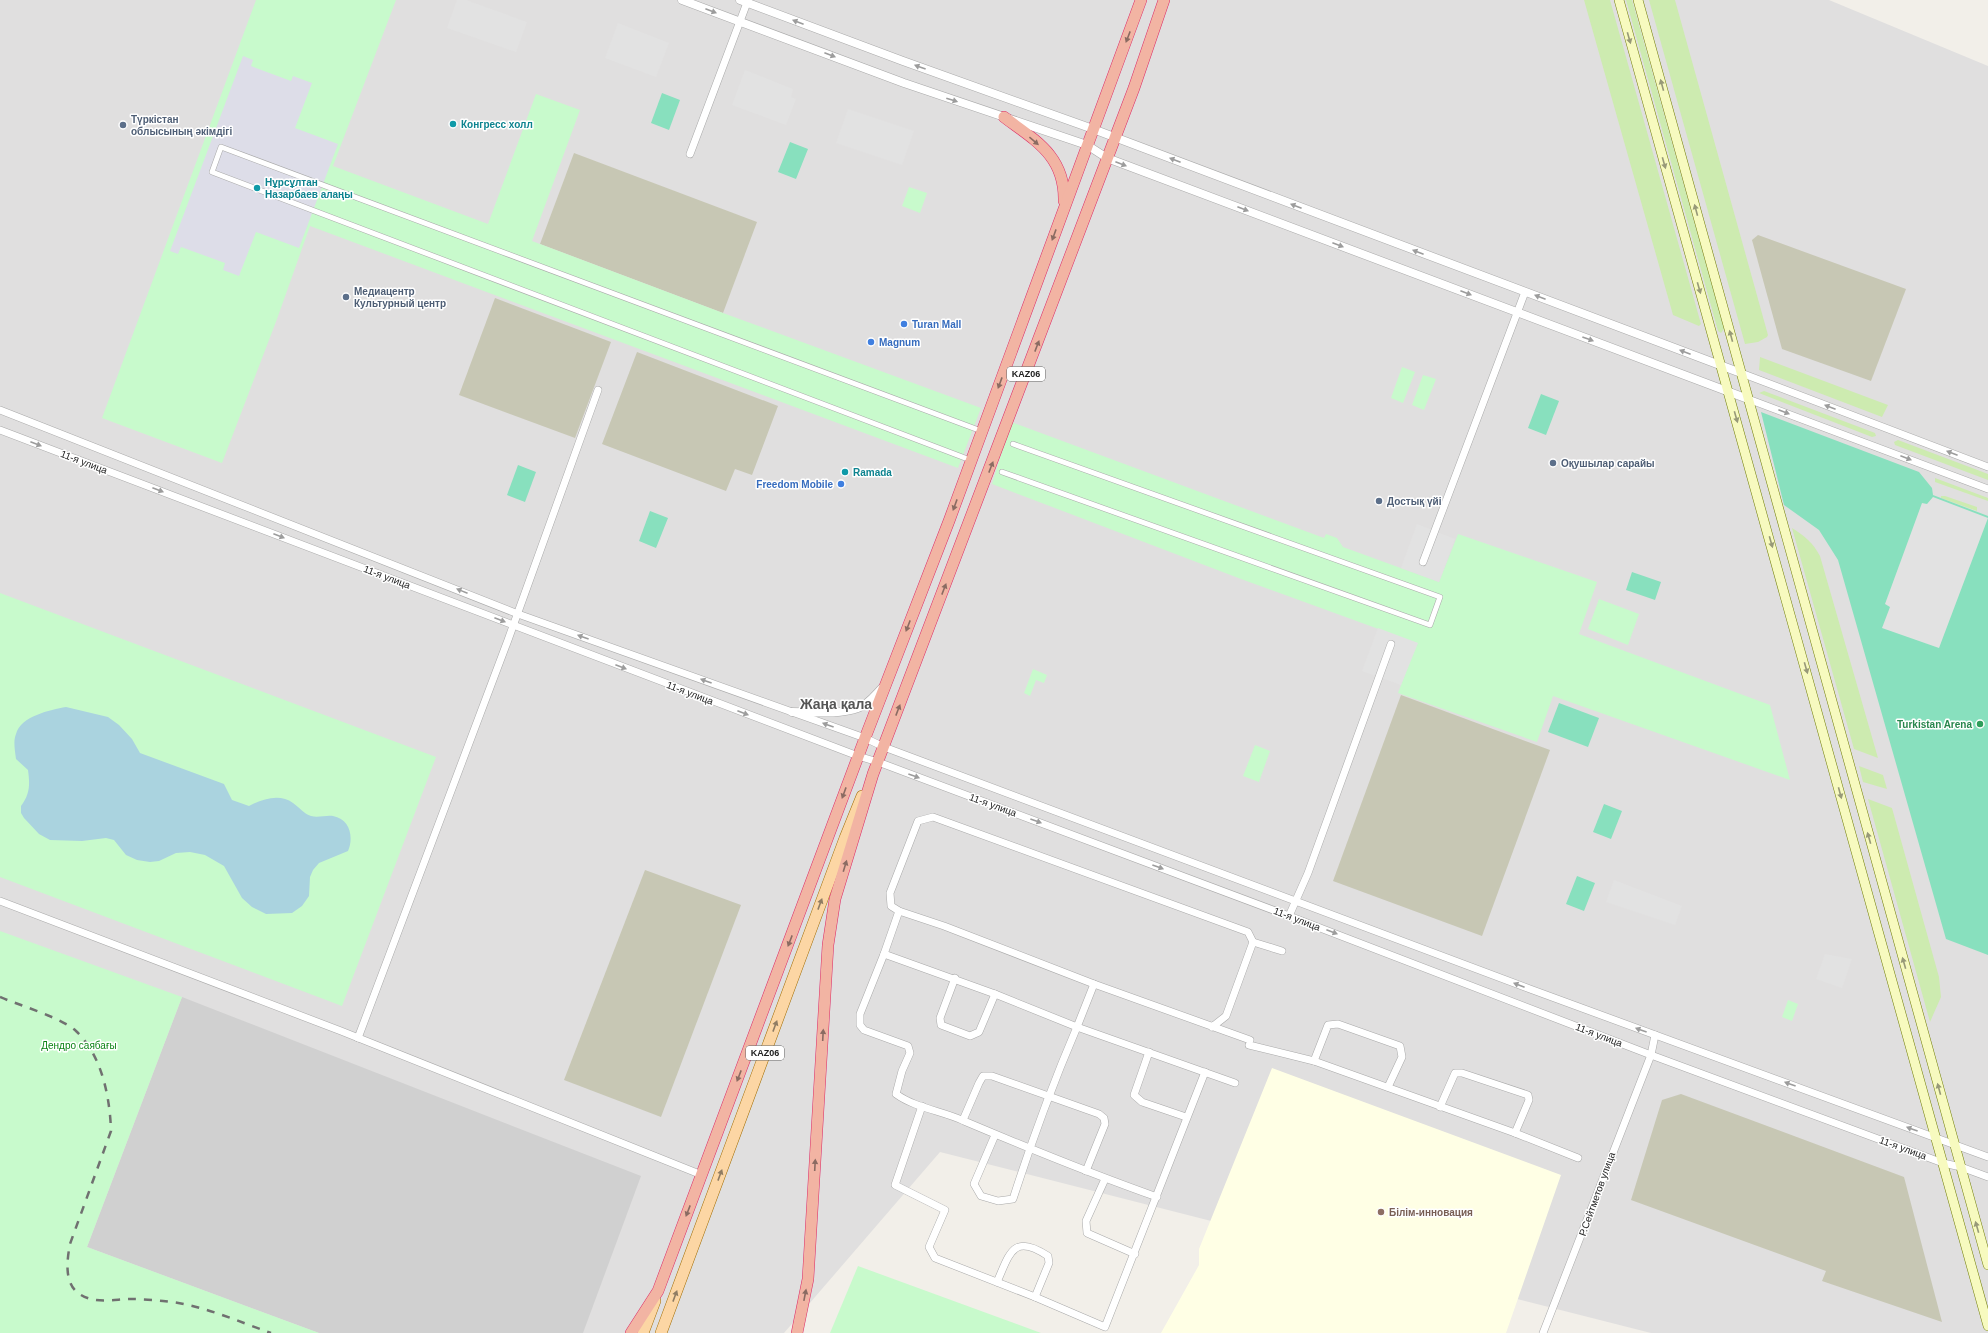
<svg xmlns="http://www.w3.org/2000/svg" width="1988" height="1333" viewBox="0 0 1988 1333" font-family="Helvetica,sans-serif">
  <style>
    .residential { fill: #e0dfdf }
    .education { fill: #ffffe5 }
    .religious { fill: #d0d0d0 }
    .construction { fill: #c7c7b4 }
    .grass { fill: #cdebb0 }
    .park { fill: #c8facc }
    .pitch { fill: #88e0be }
    .parking { fill: #e2e2e2 }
    .plaza { fill: #dddde8 }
    .water { fill: #aad3df }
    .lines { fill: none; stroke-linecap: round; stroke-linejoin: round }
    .pedestrian-casing { stroke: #a9a9a9; stroke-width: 6 }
    .minor-casing { stroke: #a9a9a9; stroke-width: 8 }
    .tertiary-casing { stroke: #a9a9a9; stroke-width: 9 }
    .secondary-casing { stroke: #707d05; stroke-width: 10 }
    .primary-casing { stroke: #a06b00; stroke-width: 12 }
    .trunk-casing { stroke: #dc2a67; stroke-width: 12 }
    .pedestrian { stroke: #fff; stroke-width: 5 }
    .minor { stroke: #fff; stroke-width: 7 }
    .tertiary { stroke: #fff; stroke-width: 8 }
    .secondary { stroke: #f7fabf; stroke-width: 9 }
    .primary { stroke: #fcd6a4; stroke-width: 11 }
    .trunk { stroke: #f2b4a3; stroke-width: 11 }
    .rail { stroke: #707070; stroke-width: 2.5; stroke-dasharray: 8 8; stroke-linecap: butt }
    .oneway { fill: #9c9c9c }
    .oneway2 { fill: #8a6b62 }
    .oneway3 { fill: #979978 }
    .oneway4 { fill: #8f7c63 }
    .culture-dot { fill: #0f9aa8; stroke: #fff; stroke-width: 1.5 }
    .service-dot { fill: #5c6f8a; stroke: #fff; stroke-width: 1.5 }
    .shop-dot { fill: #3f7fe0; stroke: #fff; stroke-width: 1.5 }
    .leisure-dot { fill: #2e9e5b; stroke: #fff; stroke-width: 1.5 }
    .education-dot { fill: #8d6e63; stroke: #fff; stroke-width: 1.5 }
    .labels { text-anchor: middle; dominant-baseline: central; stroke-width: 3; stroke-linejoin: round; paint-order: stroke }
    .shield { fill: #fff; stroke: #646464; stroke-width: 1 }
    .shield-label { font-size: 9px; font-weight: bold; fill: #222 }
    .service-label { font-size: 10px; font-weight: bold; fill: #4e5e75; stroke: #fff; text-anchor: start }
    .culture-label { font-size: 10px; font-weight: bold; fill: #0d838f; stroke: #fff; text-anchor: start }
    .shop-label { font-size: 10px; font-weight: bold; fill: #366cbe; stroke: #fff; text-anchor: start }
    .street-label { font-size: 10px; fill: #222; stroke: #fff }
    .leisure-label { font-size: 10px; font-weight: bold; fill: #27864d; stroke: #fff; text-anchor: end }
    .park-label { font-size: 10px; fill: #0c8416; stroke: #fff }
    .education-label { font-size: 10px; font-weight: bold; fill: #785e54; stroke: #fff; text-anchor: start }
    .district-label { font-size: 14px; font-weight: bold; fill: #555; stroke: #fff }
  </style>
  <rect width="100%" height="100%" fill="#f2efe9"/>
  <polygon class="residential" points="0,0 1829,0 1988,66 1988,1333 1651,1333 940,1152 784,1333 0,1333"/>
  <polygon class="education" points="1272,1068 1561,1175 1506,1333 1161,1333 1199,1265 1199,1249"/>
  <polygon class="religious" points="182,997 641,1176 583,1333 319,1333 87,1247"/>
  <g class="construction">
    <polygon points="574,153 757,222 723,313 540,244"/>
    <polygon points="1758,235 1906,289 1871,381 1782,349 1752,240"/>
    <polygon points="495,298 611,342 575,438 459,395"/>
    <polygon points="637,352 778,406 752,475 735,469 726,491 602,444"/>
    <polygon points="1401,695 1550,750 1482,936 1333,881"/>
    <polygon points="645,870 741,905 661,1117 564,1080"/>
    <polygon points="1681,1094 1904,1177 1942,1322 1822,1281 1826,1271 1631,1200 1662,1100"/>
  </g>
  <g class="grass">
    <polygon points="1584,0 1610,0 1701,324 1699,326 1673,315"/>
    <polygon points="1626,0 1632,0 1724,329 1721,333 1718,331"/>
    <polygon points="1649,0 1675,0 1768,335 1767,337 1758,342 1745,344"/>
    <polygon points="1760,357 1888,405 1882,417 1759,370"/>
    <polygon points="1764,391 1875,433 1876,436 1872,437 1759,393"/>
    <polygon points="1898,440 1988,474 1988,480 1895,445 1894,442"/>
    <polygon points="1935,478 1988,498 1988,501 1935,482"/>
    <polygon points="1941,496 1945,496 1977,507 1977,511 1941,498"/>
    <path d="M 1792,528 C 1805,536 1813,543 1820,556 L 1878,758 L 1854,749 Z"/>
    <polygon points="1859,766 1883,775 1887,789 1863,782"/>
    <polygon points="1868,799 1892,808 1939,977 1941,997 1930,1022"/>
  </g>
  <g class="park">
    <polygon points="256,0 396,0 333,166 488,224 536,94 580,110 532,241 723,313 981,408 958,468 310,226 277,319 222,463 102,418"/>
    <polygon points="909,187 927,193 920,213 902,206"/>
    <polygon points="1402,367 1415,372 1403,403 1391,398"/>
    <polygon points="1423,375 1436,379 1424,410 1412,405"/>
    <polygon points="1011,422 1324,538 1326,534 1337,538 1343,547 1439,582 1458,534 1597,582 1579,634 1770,705 1790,780 1553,696 1537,742 1398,693 1417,643 1241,579 992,484"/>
    <polygon points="0,593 436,757 342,1006 0,877"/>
    <polygon points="1599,599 1639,614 1628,645 1588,629"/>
    <polygon points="1033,669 1047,675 1044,683 1036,680 1030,696 1024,693"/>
    <polygon points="1255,745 1270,751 1259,782 1243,776"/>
    <polygon points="0,931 182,997 87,1247 319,1333 0,1333"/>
    <polygon points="1788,1000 1798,1004 1792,1021 1782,1017"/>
    <polygon points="858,1266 1041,1333 830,1333"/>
  </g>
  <g class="pitch">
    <polygon points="662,93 680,100 669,130 651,123"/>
    <polygon points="790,142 808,149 796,179 778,172"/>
    <polygon points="1541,394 1559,401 1546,435 1528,428"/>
    <polygon points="1761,412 1919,472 1932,488 1933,495 1988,516 1988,955 1946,939 1838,560 1819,530 1784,505"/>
    <polygon points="518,465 536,472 525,502 507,495"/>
    <polygon points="650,511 668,518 656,548 639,541"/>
    <polygon points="1632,572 1661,582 1655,600 1626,590"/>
    <polygon points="1559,703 1599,718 1588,747 1548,732"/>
    <polygon points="1604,804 1622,811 1611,839 1593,832"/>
    <polygon points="1577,876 1595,883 1584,911 1566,904"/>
  </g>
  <g class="parking">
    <polygon points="457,0 466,0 527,22 516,52 447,28"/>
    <polygon points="618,23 669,43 656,77 605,58"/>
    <polygon points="745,70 793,89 791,97 796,99 786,125 732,105"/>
    <polygon points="848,109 914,131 902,165 836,143"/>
    <polygon points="1933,497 1988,518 1939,648 1882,628 1890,607 1885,604 1922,503 1927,504"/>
    <polygon points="1417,524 1455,539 1439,582 1401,568"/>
    <polygon points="1378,628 1418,643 1401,685 1362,671"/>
    <polygon points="1614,880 1682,906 1675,925 1606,902"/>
    <polygon points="1825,954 1852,959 1842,988 1816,979"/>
  </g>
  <polygon class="plaza" points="243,56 253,60 251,66 291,81 293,76 312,83 295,128 338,144 299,248 256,232 239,276 223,270 225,263 181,247 178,254 170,251"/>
  <path class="water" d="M 66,707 L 108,717 L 119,725 L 132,739 L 140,753 L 224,784 L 232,800 L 249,806 C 262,799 280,793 293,803 C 299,807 304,814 311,816 C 318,818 326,815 333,816 C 350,819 354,837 348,851 L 319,863 L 313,870 L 310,877 L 309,896 L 302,906 L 292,913 L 266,914 L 252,907 L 242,898 L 224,866 L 205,855 L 190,852 L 176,853 L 159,861 L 150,862 L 137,860 L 126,855 L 114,840 L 106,838 L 82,841 L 50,840 L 39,834 L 24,818 L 21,813 L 21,806 C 30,794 30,785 28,770 L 16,759 C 15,751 13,741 16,734 C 21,716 50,710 66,707 Z"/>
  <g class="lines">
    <g class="pedestrian-casing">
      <g id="pedestrian">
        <polyline points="965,458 212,172 221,147 976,429"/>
        <polyline points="1002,472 1430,625 1440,597 1013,444"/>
      </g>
    </g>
    <g class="minor-casing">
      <g id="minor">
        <polyline points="690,154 748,0"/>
        <polyline points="1741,373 1988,467"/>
        <polyline points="1748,399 1988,489"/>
        <polyline points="0,410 518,614 865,738 884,747 1530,989 1988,1157"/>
        <polyline points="0,430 858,756 878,762 1289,916 1651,1055 1943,1163 1961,1167 1988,1177"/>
        <polyline points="1423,562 1525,292"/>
        <polyline points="0,901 341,1031 702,1175"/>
        <polyline points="1289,916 1308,873 1391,644"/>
        <polyline points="1253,942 1282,951"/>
        <polyline points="884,954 899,911"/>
        <polyline points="955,978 940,1018 941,1025 970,1036 979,1032 995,994"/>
        <polyline points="1094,984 1077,1027 1235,1083"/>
        <polyline points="1212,1027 1226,1016 1253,942 1248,932 933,817 918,821 890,893 891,906 899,911 944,926 1094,984 1250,1040"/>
        <polyline points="358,1038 508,640 598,390"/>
        <polyline points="1249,1045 1314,1061 1515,1133 1578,1158"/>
        <polyline points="1149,1052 1134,1095 1142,1102 1186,1117"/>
        <polyline points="1314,1061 1328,1025 1338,1024 1400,1046 1402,1057 1388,1087"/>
        <polyline points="922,1106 895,1185 945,1210 929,1247 935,1258 1035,1297 1105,1327 1205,1072"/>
        <polyline points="1440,1107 1455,1073 1462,1073 1528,1095 1529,1100 1515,1133"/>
        <polyline points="963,1120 979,1083 983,1076 992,1076 1099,1114 1104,1118 1105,1124 1086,1171"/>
        <path d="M 995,1135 L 974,1184 L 981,1196 L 998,1201 L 1013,1199 C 1032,1140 1053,1083 1077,1027 L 995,994 L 884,954 L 860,1014 L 860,1025 L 864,1030 L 908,1046 L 910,1053 L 902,1071 L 896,1094 C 915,1108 943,1111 964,1121 C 1028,1148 1092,1174 1157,1197"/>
        <polyline points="1105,1179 1086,1221 1087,1233 1135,1254"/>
        <path d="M 997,1282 C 1010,1253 1013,1233 1048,1256 L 1049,1263 L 1035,1297"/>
        <polyline points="1543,1333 1651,1055 1655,1035"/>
      </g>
    </g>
    <g class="tertiary-casing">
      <g id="tertiary">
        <polyline points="682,0 904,83 1087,145 1107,158 1748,399"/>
        <polyline points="740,0 903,61 1093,129 1741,373"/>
        <path d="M 792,712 C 813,712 838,715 858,708 C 868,705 875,695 882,688"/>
      </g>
    </g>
    <g class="secondary-casing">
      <g id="secondary">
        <polyline points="1619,0 1988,1326"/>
        <polyline points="1638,0 1988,1265"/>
      </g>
    </g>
    <g class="primary-casing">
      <g id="primary">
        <polyline points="643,1333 655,1301"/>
        <polyline points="661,1333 845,838 862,796"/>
      </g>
    </g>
    <g class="trunk-casing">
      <g id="trunk">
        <path d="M 1004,117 C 1036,141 1065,156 1064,201"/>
        <polyline points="631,1333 658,1291 865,738 949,521 1141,0"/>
        <polyline points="797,1333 808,1279 828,945 835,899 873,774 1134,88 1164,0"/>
      </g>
    </g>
    <use href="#pedestrian" class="pedestrian"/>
    <use href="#minor" class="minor"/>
    <use href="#tertiary" class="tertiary"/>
    <use href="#secondary" class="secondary"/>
    <use href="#primary" class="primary"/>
    <use href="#trunk" class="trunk"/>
    <path class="rail" d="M 0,997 C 21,1006 60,1017 76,1031 C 102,1055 110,1098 111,1131 L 70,1244 C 67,1260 64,1282 78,1293 C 94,1305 114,1299 132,1299 C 142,1299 153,1300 163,1301 C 200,1304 237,1321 271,1333"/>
  </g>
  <defs><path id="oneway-solid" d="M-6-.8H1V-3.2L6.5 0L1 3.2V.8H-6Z"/></defs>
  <g class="oneway">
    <use href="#oneway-solid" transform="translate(711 11) rotate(21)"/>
    <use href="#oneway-solid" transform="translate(798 22) rotate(-159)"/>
    <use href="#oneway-solid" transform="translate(830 55) rotate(21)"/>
    <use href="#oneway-solid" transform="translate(920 67) rotate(-160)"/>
    <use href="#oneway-solid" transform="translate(952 100) rotate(18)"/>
    <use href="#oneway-solid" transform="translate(1175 160) rotate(-159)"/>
    <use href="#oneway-solid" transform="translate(1121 164) rotate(21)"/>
    <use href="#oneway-solid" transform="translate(1296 206) rotate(-159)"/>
    <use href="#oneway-solid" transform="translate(1243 209) rotate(21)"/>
    <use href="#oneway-solid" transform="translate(1338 245) rotate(21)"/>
    <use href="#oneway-solid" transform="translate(1418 252) rotate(-159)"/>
    <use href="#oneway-solid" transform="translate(1466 293) rotate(21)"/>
    <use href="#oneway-solid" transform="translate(1540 297) rotate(-159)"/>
    <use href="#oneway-solid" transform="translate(1588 339) rotate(20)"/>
    <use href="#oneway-solid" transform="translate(1685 352) rotate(-159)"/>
    <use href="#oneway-solid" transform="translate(1830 407) rotate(-159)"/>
    <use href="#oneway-solid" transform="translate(1784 412) rotate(21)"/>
    <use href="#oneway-solid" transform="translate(36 444) rotate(21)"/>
    <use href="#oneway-solid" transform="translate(1952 453) rotate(-159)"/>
    <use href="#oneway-solid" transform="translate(1906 458) rotate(21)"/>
    <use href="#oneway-solid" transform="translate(158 490) rotate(21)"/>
    <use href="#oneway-solid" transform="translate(279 536) rotate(21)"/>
    <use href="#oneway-solid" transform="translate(462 591) rotate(-158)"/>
    <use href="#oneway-solid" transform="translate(500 620) rotate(21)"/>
    <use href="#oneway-solid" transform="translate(583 637) rotate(-160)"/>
    <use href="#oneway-solid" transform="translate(621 667) rotate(21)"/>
    <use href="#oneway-solid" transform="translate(706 681) rotate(-160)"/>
    <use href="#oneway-solid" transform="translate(743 713) rotate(21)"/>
    <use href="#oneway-solid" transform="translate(828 725) rotate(-160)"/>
    <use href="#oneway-solid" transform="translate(914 776) rotate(20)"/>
    <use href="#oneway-solid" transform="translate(1036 821) rotate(20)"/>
    <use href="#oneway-solid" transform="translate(1158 867) rotate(20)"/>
    <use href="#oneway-solid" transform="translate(1332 932) rotate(21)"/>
    <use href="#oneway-solid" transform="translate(1519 985) rotate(-159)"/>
    <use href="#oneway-solid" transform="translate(1641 1030) rotate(-160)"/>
    <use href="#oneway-solid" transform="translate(1790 1084) rotate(-160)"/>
    <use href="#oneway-solid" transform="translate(1912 1129) rotate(-160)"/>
  </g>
  <g class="oneway2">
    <use href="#oneway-solid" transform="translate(1128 37) rotate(111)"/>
    <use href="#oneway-solid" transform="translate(1034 141) rotate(40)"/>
    <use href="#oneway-solid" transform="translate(1054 235) rotate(110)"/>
    <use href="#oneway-solid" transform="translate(1037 346) rotate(-69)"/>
    <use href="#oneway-solid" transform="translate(1000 383) rotate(110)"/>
    <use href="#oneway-solid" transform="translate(991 467) rotate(-69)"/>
    <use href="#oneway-solid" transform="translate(955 505) rotate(110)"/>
    <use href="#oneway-solid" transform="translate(944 589) rotate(-69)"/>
    <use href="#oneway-solid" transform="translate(908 626) rotate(111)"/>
    <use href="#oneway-solid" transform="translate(898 710) rotate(-69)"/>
    <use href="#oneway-solid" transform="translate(844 793) rotate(110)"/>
    <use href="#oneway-solid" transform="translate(845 866) rotate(-73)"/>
    <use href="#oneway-solid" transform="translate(790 941) rotate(111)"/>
    <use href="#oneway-solid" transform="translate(823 1035) rotate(-87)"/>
    <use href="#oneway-solid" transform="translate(739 1076) rotate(111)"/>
    <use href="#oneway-solid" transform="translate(815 1165) rotate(-87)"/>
    <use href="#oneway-solid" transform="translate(688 1211) rotate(111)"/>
    <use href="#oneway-solid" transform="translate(805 1295) rotate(-79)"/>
  </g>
  <g class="oneway3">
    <use href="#oneway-solid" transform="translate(1629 38) rotate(74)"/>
    <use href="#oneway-solid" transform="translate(1662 85) rotate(-105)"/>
    <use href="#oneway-solid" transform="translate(1664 163) rotate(74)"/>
    <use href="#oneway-solid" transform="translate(1696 210) rotate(-105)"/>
    <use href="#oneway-solid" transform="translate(1699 288) rotate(74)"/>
    <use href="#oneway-solid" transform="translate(1731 336) rotate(-105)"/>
    <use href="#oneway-solid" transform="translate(1736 417) rotate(74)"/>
    <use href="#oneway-solid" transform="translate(1771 542) rotate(74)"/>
    <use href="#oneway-solid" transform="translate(1806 668) rotate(74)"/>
    <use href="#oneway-solid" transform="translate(1840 793) rotate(75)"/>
    <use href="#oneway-solid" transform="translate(1869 838) rotate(-106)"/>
    <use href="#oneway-solid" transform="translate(1904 963) rotate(-106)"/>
    <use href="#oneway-solid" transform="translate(1939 1089) rotate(-105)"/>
    <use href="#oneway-solid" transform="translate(1977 1227) rotate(-106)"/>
  </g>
  <g class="oneway4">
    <use href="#oneway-solid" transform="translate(820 904) rotate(-70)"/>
    <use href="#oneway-solid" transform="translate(775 1026) rotate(-70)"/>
    <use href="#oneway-solid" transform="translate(720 1175) rotate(-70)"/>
    <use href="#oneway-solid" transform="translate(675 1296) rotate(-70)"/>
  </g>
  <g class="culture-dot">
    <circle cx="453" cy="124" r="4"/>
    <circle cx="257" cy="188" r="4"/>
    <circle cx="845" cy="472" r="4"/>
  </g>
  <g class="service-dot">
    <circle cx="123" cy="125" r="4"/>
    <circle cx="346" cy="297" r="4"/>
    <circle cx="1553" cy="463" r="4"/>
    <circle cx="1379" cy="501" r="4"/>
  </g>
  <g class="shop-dot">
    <circle cx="904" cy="324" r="4"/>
    <circle cx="871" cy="342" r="4"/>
    <circle cx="841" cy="484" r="4"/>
  </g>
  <circle class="leisure-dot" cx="1980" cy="724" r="4"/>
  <circle class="education-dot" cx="1381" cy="1212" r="4"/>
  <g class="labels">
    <g class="shield">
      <rect x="1007" y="367" width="38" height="14" rx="3"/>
      <rect x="746" y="1046" width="38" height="14" rx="3"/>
    </g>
    <g class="shield-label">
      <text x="1026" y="374">KАZ06</text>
      <text x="765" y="1053">KАZ06</text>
    </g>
    <g class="service-label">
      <text x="131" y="119">Түркістан<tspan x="131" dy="12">облысының әкімдігі</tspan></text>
      <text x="354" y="291">Медиацентр<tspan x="354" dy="12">Культурный центр</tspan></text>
      <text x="1561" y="463">Оқушылар сарайы</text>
      <text x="1387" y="501">Достық үйі</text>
    </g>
    <g class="culture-label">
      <text x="461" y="124">Конгресс холл</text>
      <text x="265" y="182">Нұрсұлтан<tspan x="265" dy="12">Назарбаев алаңы</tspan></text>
      <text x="853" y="472">Ramada</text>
    </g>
    <g class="shop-label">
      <text x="912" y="324">Turan Mall</text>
      <text x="879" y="342">Magnum</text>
      <text x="833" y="484" text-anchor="end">Freedom Mobile</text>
    </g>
    <g class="street-label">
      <text transform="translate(84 462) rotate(21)">11-я улица</text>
      <text transform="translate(387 577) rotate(21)">11-я улица</text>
      <text transform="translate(690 693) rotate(21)">11-я улица</text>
      <text transform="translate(993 805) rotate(20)">11-я улица</text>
      <text transform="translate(1297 919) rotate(21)">11-я улица</text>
      <text transform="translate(1599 1035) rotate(21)">11-я улица</text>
      <text transform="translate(1903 1148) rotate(20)">11-я улица</text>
      <text transform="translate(1597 1194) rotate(-70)">Р.Сейтметов улица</text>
    </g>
    <g class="leisure-label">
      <text x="1972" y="724">Turkistan Arena</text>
    </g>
    <g class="park-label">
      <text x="79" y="1045">Дендро саябағы</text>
    </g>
    <g class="education-label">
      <text x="1389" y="1212">Білім-инновация</text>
    </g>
    <g class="district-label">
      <text x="836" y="704">Жаңа қала</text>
    </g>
  </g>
</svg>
